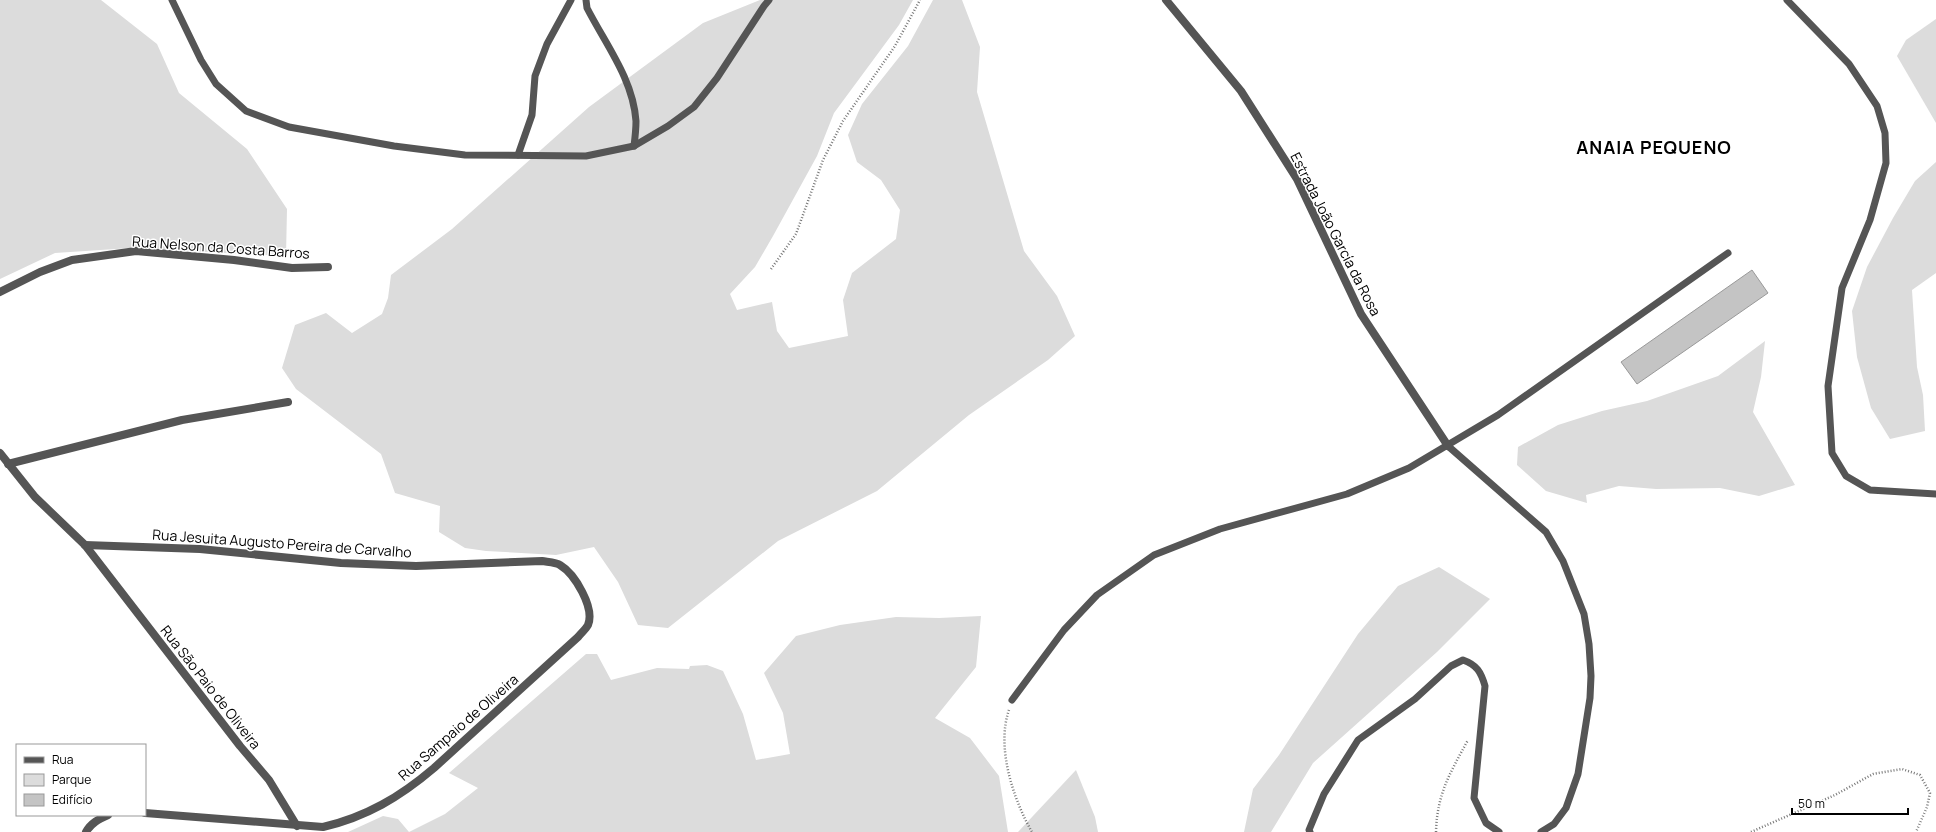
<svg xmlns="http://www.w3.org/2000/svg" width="1936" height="832" viewBox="0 0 1936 832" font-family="Manrope,sans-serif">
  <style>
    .green { fill: #dcdcdc }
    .building { fill: #c4c4c4; stroke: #999 }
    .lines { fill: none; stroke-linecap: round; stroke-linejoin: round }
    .path { stroke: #777; stroke-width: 2.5; stroke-dasharray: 1 2; stroke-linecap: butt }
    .lane { stroke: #555; stroke-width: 7 }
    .street { stroke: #555; stroke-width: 8 }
    .labels { text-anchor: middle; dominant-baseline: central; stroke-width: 3; stroke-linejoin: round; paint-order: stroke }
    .street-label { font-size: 14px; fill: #000; stroke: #fff }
    .district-label { font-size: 18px; font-weight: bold; letter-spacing: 1px; fill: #000; stroke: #fff }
  </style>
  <rect width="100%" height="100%" fill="#fff"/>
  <g class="green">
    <polygon points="0,0 101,0 157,44 179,93 247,149 287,209 286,256 131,248 55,253 0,279"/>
    <polygon points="760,0 913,0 899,25 834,113 817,156 773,236 755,267 730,294 737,310 772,302 777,331 789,348 848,336 843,300 852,273 896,239 900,210 881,180 857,162 848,135 862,104 908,46 933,0 962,0 980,47 977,92 1024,251 1057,296 1075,336 1048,360 969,415 877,491 778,541 668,628 638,625 618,582 594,547 556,555 486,551 465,548 439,532 440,506 395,493 381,454 296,389 282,368 295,325 326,313 352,333 382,314 388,298 391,275 452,229 589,107 703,23"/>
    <polygon points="1936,19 1936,123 1897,56 1906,40"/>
    <polygon points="1936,162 1936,273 1912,290 1917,367 1923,395 1925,431 1890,439 1871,408 1857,357 1852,311 1867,267 1893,218 1915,181"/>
    <polygon points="1765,341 1761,377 1753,412 1795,485 1759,496 1720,488 1656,489 1619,486 1586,495 1587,503 1546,491 1517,465 1518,447 1558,425 1602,411 1647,401 1718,376"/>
    <polygon points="1439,567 1490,599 1437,652 1313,763 1271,832 1244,832 1253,789 1279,755 1358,634 1398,586"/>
    <polygon points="981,616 976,667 935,718 970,738 999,776 1008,832 348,832 383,816 398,819 409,832 445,814 478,788 449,773 586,654 597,654 611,680 657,668 689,669 690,666 707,665 723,671 743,714 756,760 790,754 783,713 764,673 796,636 840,625 896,617 939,618"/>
    <polygon points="1076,770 1095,817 1098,832 1018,832"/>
  </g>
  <polygon class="building" points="1752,270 1768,293 1637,384 1621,362"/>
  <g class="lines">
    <g class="path">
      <polyline points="771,269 796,234 823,160 843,121 895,46 920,0"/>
      <path d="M 1009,710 C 996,747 1013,799 1032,832"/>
      <path d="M 1436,832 C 1437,794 1450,773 1468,740"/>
      <polyline points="1751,832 1835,795 1873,774 1902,769 1920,775 1930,793 1927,807 1916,832"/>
    </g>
    <g class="lane">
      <polyline points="172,0 201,60 216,84 246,111 289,127 394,146 465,155 586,156 634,146 668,126 694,107 717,78 764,6 769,0"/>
      <path d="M 586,0 L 587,8 C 606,45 633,79 636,121 C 636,129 635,138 634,146"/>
      <polyline points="1787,0 1849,64 1877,106 1885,133 1886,163 1870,220 1842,288 1828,386 1832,453 1846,476 1870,490 1936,494"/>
      <polyline points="518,155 532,115 535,76 547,44 571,0"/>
      <polyline points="1448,446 1546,532 1563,561 1584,614 1589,644 1591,676 1590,698 1578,774 1566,808 1554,824 1541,832"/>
      <polyline points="1012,700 1064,630 1097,595 1154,555 1220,529 1347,494 1409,468 1498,415 1728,253"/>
      <path d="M 1310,832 L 1309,830 L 1324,794 L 1358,740 L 1415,699 L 1451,666 L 1463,660 C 1477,665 1481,672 1485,686 L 1474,798 L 1486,823 L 1499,832"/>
    </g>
    <g class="street">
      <polyline points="1166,0 1241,91 1297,179 1361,314 1448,446"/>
      <polyline points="0,292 40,272 72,260 136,251 234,260 292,268 328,267"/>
      <polyline points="0,453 35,497 85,545 240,746 269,780 297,826"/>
      <polyline points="8,464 182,420 288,402"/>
      <path d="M 85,545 L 200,549 L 341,563 L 416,566 L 542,561 C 548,562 556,562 560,565 C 575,574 595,608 588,625 C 586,629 581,633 578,637 L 434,768 C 400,797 366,817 323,827 L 145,813"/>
      <path d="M 86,832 C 91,823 99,819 108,815"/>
    </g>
  </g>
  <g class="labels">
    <g class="street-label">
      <text transform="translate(1336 234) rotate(63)">Estrada João García da Rosa</text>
      <text transform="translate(221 247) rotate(4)">Rua Nelson da Costa Barros</text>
      <text transform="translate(282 543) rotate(4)">Rua Jesuita Augusto Pereira de Carvalho</text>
      <text transform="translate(211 687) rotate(52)">Rua São Paio de Oliveira</text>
      <text transform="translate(458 727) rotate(-41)">Rua Sampaio de Oliveira</text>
    </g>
    <g class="district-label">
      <text x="1654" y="147">ANAIA PEQUENO</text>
    </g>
  </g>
  <rect x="16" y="744" width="130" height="72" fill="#ffffff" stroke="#999999"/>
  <rect x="24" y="757" width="20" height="6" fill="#555555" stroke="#999999"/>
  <text x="52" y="764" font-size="12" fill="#000000">Rua</text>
  <rect x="24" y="774" width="20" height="12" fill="#dcdcdc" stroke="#999999"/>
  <text x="52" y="784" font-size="12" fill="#000000">Parque</text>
  <rect x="24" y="794" width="20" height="12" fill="#c4c4c4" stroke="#999999"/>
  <text x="52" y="804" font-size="12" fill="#000000">Edifício</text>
  <path d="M1792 808v6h116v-6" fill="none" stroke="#000000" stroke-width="2"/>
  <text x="1798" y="808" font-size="12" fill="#000000" stroke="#ffffff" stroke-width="3" paint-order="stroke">50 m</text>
</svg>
